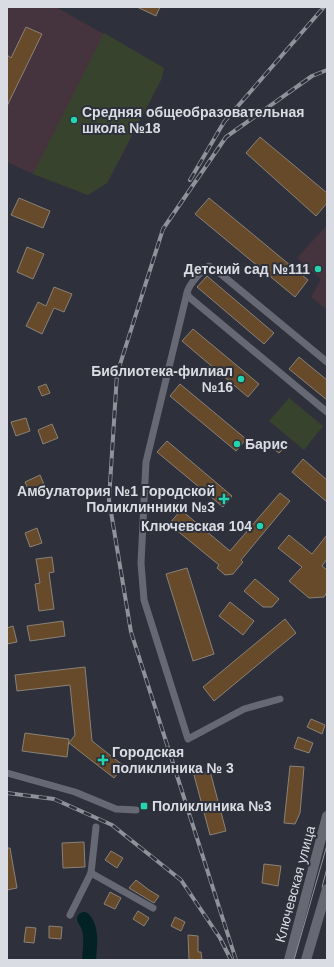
<svg xmlns="http://www.w3.org/2000/svg" width="334" height="967" viewBox="0 0 334 967" font-family="Arial,sans-serif">
  <style>
    .education { fill: #45333d }
    .green { fill: #38432e }
    .lines { fill: none; stroke-linecap: round; stroke-linejoin: round }
    .river { stroke: #032226; stroke-width: 14 }
    .building { fill: #664a2a; stroke: #8a8178 }
    .street { stroke: #666974; stroke-width: 7 }
    .secondary { stroke: #666974; stroke-width: 10 }
    .tram { stroke: #8f929a; stroke-width: 1 }
    .rail-casing { stroke: #8f929a; stroke-width: 4 }
    .rail { stroke: #2e313b; stroke-width: 2.5; stroke-dasharray: 8; stroke-linecap: butt }
    .poi-dot { fill: #23d5af; stroke: #2e313b; stroke-width: 1.5 }
    .labels { text-anchor: middle; dominant-baseline: central; stroke-width: 4; stroke-linejoin: round; paint-order: stroke }
    .poi-label { font-size: 14px; font-weight: bold; fill: #dadce3; stroke: #2e313b; text-anchor: start }
    .street-label { font-size: 14px; fill: #dadce3; stroke: #2e313b }
  </style>
  <rect width="100%" height="100%" fill="#2e313b"/>
  <g class="education">
    <polygon points="7,7 56,7 164,68 162,78 107,183 88,195 33,174 7,162"/>
    <polygon points="327,225 327,310 311,297 321,279 297,258"/>
  </g>
  <g class="green">
    <polygon points="104,33 164,68 162,78 107,183 88,195 33,174"/>
    <polygon points="289,398 323,426 304,450 269,421"/>
  </g>
  <g class="lines">
    <path class="river" d="M 84,919 C 93,930 90,947 89,960"/>
  </g>
  <g class="building">
    <polygon points="137,7 160,7 156,16"/>
    <polygon points="26,27 42,34 7,106 7,55 11,58"/>
    <polygon points="260,137 327,193 327,203 316,216 246,153"/>
    <polygon points="19,198 50,211 43,228 11,215"/>
    <polygon points="209,198 308,280 295,297 195,214"/>
    <polygon points="27,247 44,254 33,279 17,272"/>
    <polygon points="207,276 274,333 264,344 197,287"/>
    <polygon points="54,287 72,294 64,312 54,308 42,334 26,326 38,302 46,306"/>
    <polygon points="193,329 259,384 248,397 182,341"/>
    <polygon points="299,357 327,380 327,400 289,369"/>
    <polygon points="46,384 50,393 42,396 38,387"/>
    <polygon points="180,384 246,439 236,451 170,396"/>
    <polygon points="26,418 30,431 16,436 11,422"/>
    <polygon points="52,424 58,438 43,444 38,430"/>
    <polygon points="275,440 284,448 279,453 270,446"/>
    <polygon points="167,441 232,496 223,507 157,452"/>
    <polygon points="303,459 327,480 327,502 292,472"/>
    <polygon points="40,475 46,489 31,496 25,482"/>
    <polygon points="280,493 290,501 241,560 243,562 233,574 225,575 217,568 219,565 169,524 181,510 230,551"/>
    <polygon points="37,528 42,543 30,547 25,533"/>
    <polygon points="289,535 312,554 327,535 327,559 322,566 327,570 327,592 324,597 309,598 289,581 302,567 278,548"/>
    <polygon points="52,557 54,572 49,573 54,609 39,611 35,584 40,583 36,559"/>
    <polygon points="187,568 214,654 193,661 166,574"/>
    <polygon points="255,579 279,599 272,607 263,607 244,591"/>
    <polygon points="230,602 254,621 243,635 219,616"/>
    <polygon points="285,619 296,633 214,701 203,687"/>
    <polygon points="63,621 65,636 30,641 27,626"/>
    <polygon points="13,626 17,642 7,644 7,628"/>
    <polygon points="85,667 92,741 124,766 114,778 69,743 75,735 70,685 17,691 15,675"/>
    <polygon points="311,719 325,725 322,734 307,727"/>
    <polygon points="25,733 69,739 67,757 22,751"/>
    <polygon points="298,737 313,743 309,753 294,748"/>
    <polygon points="290,766 304,767 300,813 295,824 284,823"/>
    <polygon points="210,771 226,831 210,835 194,775"/>
    <polygon points="84,842 85,867 63,868 62,843"/>
    <polygon points="7,848 10,848 17,888 7,890"/>
    <polygon points="111,851 123,858 117,868 105,860"/>
    <polygon points="264,864 281,866 278,886 262,883"/>
    <polygon points="136,880 149,890 159,896 154,903 129,888"/>
    <polygon points="110,892 121,898 115,909 104,904"/>
    <polygon points="138,911 149,918 144,926 133,919"/>
    <polygon points="175,917 185,922 181,931 171,926"/>
    <polygon points="49,926 62,927 61,939 49,938"/>
    <polygon points="26,927 36,928 34,943 24,942"/>
    <polygon points="188,935 198,936 198,952 201,952 202,960 189,960"/>
  </g>
  <g class="lines">
    <g class="street">
      <polyline points="187,293 146,462 141,563 144,600 188,739 244,709 280,699"/>
      <path d="M 327,362 L 216,270 L 209,266 C 201,271 189,284 187,293 L 189,297 L 327,412"/>
      <polyline points="7,773 75,792 116,809 136,810"/>
      <polyline points="91,873 153,908"/>
      <polyline points="70,915 91,873 96,827"/>
    </g>
    <g class="secondary">
      <polyline points="289,960 327,816"/>
      <polyline points="306,960 327,889"/>
    </g>
    <g class="tram">
      <polyline points="322,887 327,868"/>
      <polyline points="294,960 327,845"/>
    </g>
    <g class="rail-casing">
      <g id="rail">
        <polyline points="190,180 224,122 324,7"/>
        <polyline points="7,793 54,799 112,825 181,880 220,938 231,960"/>
        <polyline points="236,960 131,632 109,500 117,374 163,229 226,137 312,76 327,70"/>
      </g>
    </g>
    <use href="#rail" class="rail"/>
  </g>
  <g class="poi-dot">
    <circle cx="74" cy="120" r="4"/>
    <circle cx="318" cy="269" r="4"/>
    <circle cx="241" cy="379" r="4"/>
    <circle cx="237" cy="444" r="4"/>
    <path d="M222 493h4v4h4v4h-4v4h-4v-4h-4v-4h4z"/>
    <circle cx="260" cy="526" r="4"/>
    <path d="M101 754h4v4h4v4h-4v4h-4v-4h-4v-4h4z"/>
    <rect x="140" y="802" width="8" height="8" rx="2"/>
  </g>
  <g class="labels">
    <g class="poi-label">
      <text x="82" y="112">Средняя общеобразовательная<tspan x="82" dy="16">школа №18</tspan></text>
      <text x="310" y="269" text-anchor="end">Детский сад №111</text>
      <text x="233" y="371" text-anchor="end">Библиотека-филиал<tspan x="233" dy="16">№16</tspan></text>
      <text x="245" y="444">Барис</text>
      <text x="215" y="491" text-anchor="end">Амбулатория №1 Городской<tspan x="215" dy="16">Поликлинники №3</tspan></text>
      <text x="252" y="526" text-anchor="end">Ключевская 104</text>
      <text x="112" y="752">Городская<tspan x="112" dy="16">поликлиника № 3</tspan></text>
      <text x="152" y="806">Поликлиника №3</text>
    </g>
    <g class="street-label">
      <text transform="translate(295 884) rotate(-75)">Ключевская улица</text>
    </g>
  </g>
  <rect width="334" height="967" fill="none" stroke="#dadce3" stroke-width="16"/>
</svg>
